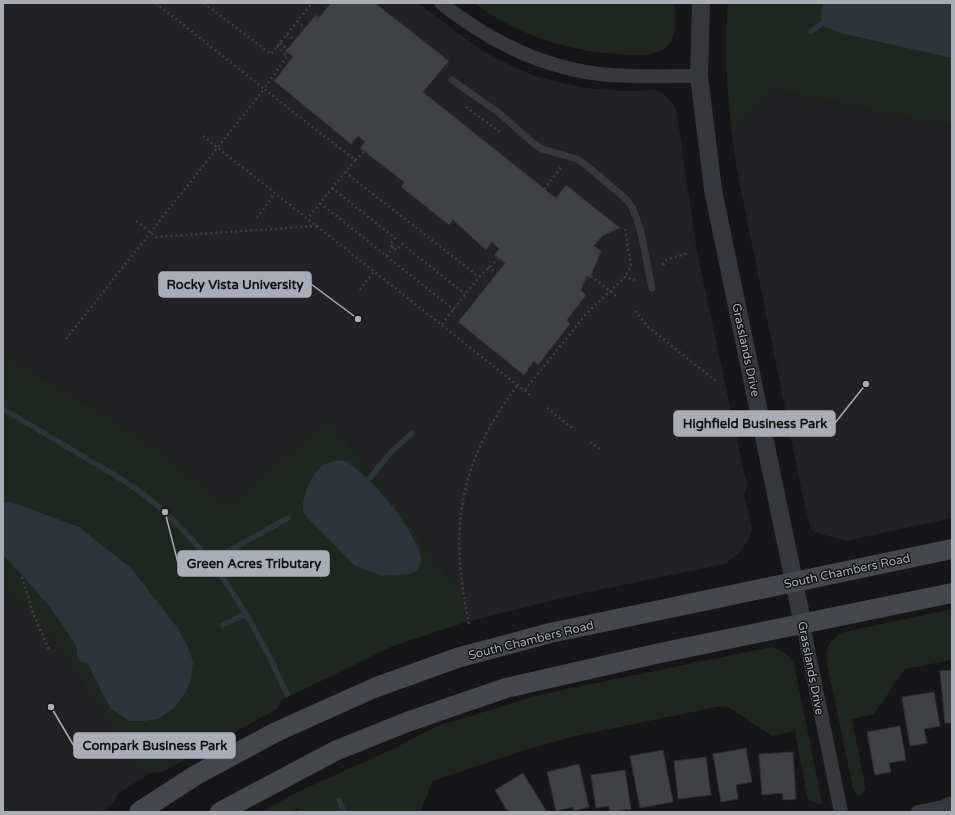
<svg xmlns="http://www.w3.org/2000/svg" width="955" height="815" viewBox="0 0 955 815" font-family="'Varela Round',sans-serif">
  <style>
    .built { fill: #222225 }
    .green { fill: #1e261f }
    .water { fill: #2c353c }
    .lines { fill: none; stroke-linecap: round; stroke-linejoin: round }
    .stream { stroke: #2c353c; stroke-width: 5.5 }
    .building { fill: #404145; stroke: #303034 }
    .path { stroke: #3d3f44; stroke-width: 2.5; stroke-dasharray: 2 3; stroke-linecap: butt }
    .service { stroke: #37383d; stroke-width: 7 }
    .minor { stroke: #37383d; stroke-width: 14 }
    .tertiary { stroke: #37383d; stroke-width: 18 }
    .secondary { stroke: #45474d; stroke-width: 20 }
    .labels { text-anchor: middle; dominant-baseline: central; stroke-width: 3; stroke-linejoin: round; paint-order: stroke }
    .street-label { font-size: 12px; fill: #a8adb8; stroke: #111113 }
    .leader { fill: none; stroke: #a8adb8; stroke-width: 1.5 }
    .callout-dot { fill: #a8adb8; stroke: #111113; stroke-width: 1.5 }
    .callout { fill: #a8adb8; stroke: #a8adb8; stroke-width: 1.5 }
    .callout-label { font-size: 13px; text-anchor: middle; font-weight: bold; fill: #111 }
  </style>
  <rect width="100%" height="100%" fill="#161618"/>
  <g class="built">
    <polygon points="3,3 418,3 477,47 497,59 537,77 586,88 622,91 654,90 662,93 673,103 677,113 697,252 747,486 744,494 752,529 750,537 741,551 725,564 579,594 466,622 461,593 329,417 227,506 167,455 124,425 3,354"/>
    <polygon points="772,90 952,127 952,518 846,541 814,532 811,529 802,493 737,170 732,135"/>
    <polygon points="3,586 58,646 139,768 150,773 118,794 114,802 102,812 3,812"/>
  </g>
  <g class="green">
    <path d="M 475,3 L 675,3 C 674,31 680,48 647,55 C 586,56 524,41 475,3 Z"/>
    <path d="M 728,3 L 952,3 L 952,127 L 772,90 L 732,135 C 727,92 724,47 728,3 Z"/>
    <polygon points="3,354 124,425 167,455 227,506 329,417 461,593 466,622 393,646 282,700 277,709 162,772 150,773 139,768 58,646 3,586"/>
    <path d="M 952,609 L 952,660 L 905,669 L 874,714 L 852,719 L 866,790 L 858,797 L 853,789 L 826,658 C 826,646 832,637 844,632 Z"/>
    <path d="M 771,647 C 782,650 788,654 794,664 L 821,797 L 821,805 L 808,800 L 795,731 L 772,736 L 728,707 L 721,706 L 576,736 L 531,748 L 433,781 L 420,812 L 300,812 L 298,808 L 292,812 L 262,812 L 293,794 L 395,748 L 435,727 L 538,695 Z"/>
  </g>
  <g class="water">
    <polygon points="824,3 952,3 952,58 840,33 824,26 810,35 807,31 822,20 821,9"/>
    <path d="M 343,460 C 369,472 418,533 422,561 L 417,570 L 410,574 L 382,576 L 355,566 L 304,514 C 300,501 310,476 320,468 C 326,462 335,461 343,460 Z"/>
    <path d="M 3,502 L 11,502 L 79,527 L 132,569 L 179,630 L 190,652 L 193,663 L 191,679 L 186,692 L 174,708 L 158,719 L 143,721 L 130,721 L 110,708 L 88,664 C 74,659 79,658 76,646 C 74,641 69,635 66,630 C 48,602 26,579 3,555 Z"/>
  </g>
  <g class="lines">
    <g class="stream">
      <path d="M 3,409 C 32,426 61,443 89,460 C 109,472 130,483 148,498 C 213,550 253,619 287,694"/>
      <polyline points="365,484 391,452 412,433"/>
      <polyline points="211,561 288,518"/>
      <polyline points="223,625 246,614"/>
      <polyline points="339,800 344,812"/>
    </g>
  </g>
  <g class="building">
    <polygon points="331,3 375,3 449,61 423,92 556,198 566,185 620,228 602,236 594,246 601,251 591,276 590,278 587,276 581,290 586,295 567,320 570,324 538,365 534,361 524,375 458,322 505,263 494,255 499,249 492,242 486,250 453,220 449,225 401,187 404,182 360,148 365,142 358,136 351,144 274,81 293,57 285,51 287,49 316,15 319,17"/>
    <polygon points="952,670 952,723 945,723 940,671"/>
    <polygon points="934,692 940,726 924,729 927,743 910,746 902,697"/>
    <polygon points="900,726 906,760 889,763 891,772 875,775 867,732"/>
    <polygon points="746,748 752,782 736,785 738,799 721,802 713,754"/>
    <polygon points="663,750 673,802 640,808 630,756"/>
    <polygon points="793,752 796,799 783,800 782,793 762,795 759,754"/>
    <polygon points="706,757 711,795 678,799 674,761"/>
    <polygon points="579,764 589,807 574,811 573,807 556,811 547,772"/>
    <polygon points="625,770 631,809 610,812 609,806 596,808 591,775"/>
    <polygon points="523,773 547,812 508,812 495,790"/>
  </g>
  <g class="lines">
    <g class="path">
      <polyline points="204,3 271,54 312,3"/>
      <polyline points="297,21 305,28"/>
      <polyline points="287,34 294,40"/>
      <polyline points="280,43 287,49"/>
      <polyline points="277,46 287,56 264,89 355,160 308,218"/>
      <polyline points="466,107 501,133"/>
      <polyline points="203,136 530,395"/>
      <polyline points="355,160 364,152"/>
      <polyline points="345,172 479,277"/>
      <polyline points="332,188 395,238 390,245 397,250 402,244 465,294"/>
      <polyline points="544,189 561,167"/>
      <polyline points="320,203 454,310"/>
      <polyline points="257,218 275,193"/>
      <polyline points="136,221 156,237 317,226"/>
      <polyline points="625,229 631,265 625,277"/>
      <polyline points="386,256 394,247"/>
      <polyline points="663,265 666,260 688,253"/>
      <polyline points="488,267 497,273"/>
      <polyline points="591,276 616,296"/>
      <polyline points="360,290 374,271"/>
      <polyline points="635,311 647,326 717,382"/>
      <polyline points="442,324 479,277 498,259"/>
      <polyline points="66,339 264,89 156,3"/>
      <polyline points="525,390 586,314 625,277 635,280"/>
      <polyline points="547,408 575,430"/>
      <polyline points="590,442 602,451"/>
      <polyline points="22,577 34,616 50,652"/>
      <path d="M 469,624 C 449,529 458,463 518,385"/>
    </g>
    <path class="service" d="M 452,80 L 498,112 L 533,143 L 542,149 L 577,159 L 586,165 L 627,200 C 642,218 646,263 652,288"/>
    <g class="minor">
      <path d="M 441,3 C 490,42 547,70 610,75 C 640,77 670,76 699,76"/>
      <polyline points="803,625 841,812"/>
      <polyline points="918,812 943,807 952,803"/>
    </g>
    <polyline class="tertiary" points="701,3 699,76 713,190 803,625"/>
    <g class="secondary">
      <polyline points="139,812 196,775 276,732 374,688 457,658 550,633 952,549"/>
      <polyline points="220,812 335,751 407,722 506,688 660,653 952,593"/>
    </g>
  </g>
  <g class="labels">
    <g class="street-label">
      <text transform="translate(746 350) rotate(78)">Grasslands Drive</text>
      <text transform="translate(847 571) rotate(-12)">South Chambers Road</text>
      <text transform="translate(531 640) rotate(-14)">South Chambers Road</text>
      <text transform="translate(811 668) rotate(79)">Grasslands Drive</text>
    </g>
  </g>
  <path class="leader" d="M358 319L311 284M866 384L835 423M165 512L178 563M51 707L74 746"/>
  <g class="callout-dot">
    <circle cx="358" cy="319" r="4"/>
    <circle cx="866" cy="384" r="4"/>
    <circle cx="165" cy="512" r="4"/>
    <circle cx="51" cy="707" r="4"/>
  </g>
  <g class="callout">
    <rect x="159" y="272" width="152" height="25" rx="4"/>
    <rect x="674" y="411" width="161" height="25" rx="4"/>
    <rect x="178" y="551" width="151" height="25" rx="4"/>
    <rect x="74" y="733" width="161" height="25" rx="4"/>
  </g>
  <g class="callout-label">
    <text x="235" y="289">Rocky Vista University</text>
    <text x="755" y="428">Highfield Business Park</text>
    <text x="254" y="568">Green Acres Tributary</text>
    <text x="155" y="750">Compark Business Park</text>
  </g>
  <rect width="955" height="815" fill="none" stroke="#a8adb8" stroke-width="8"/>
</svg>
